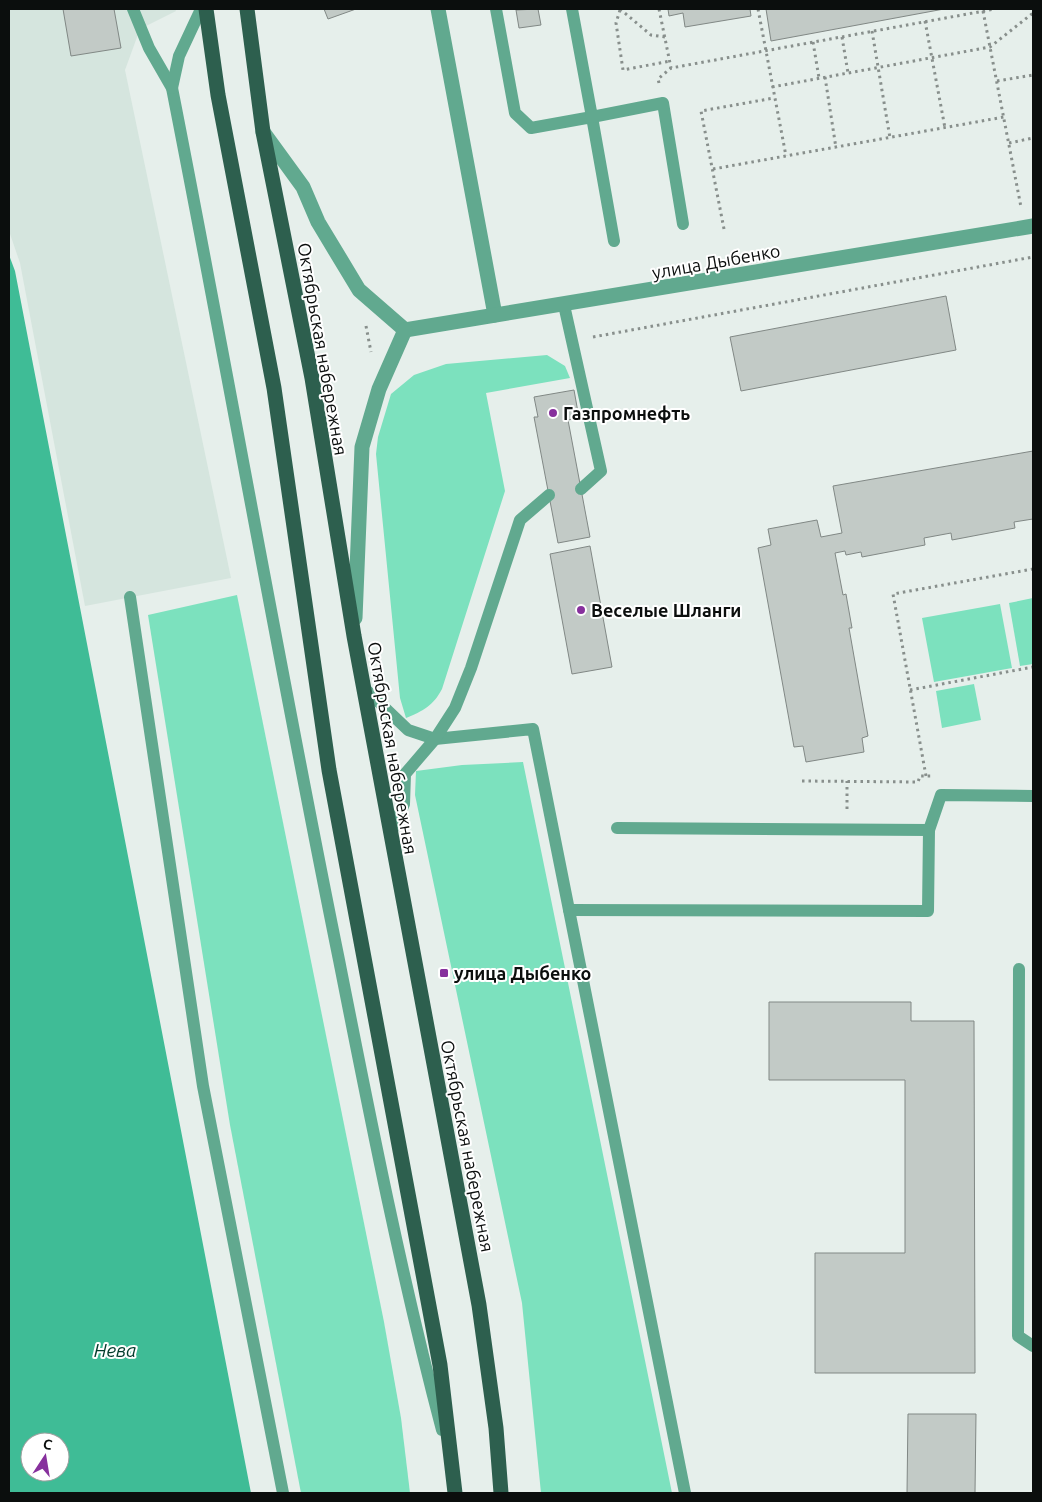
<svg xmlns="http://www.w3.org/2000/svg" width="1042" height="1502" viewBox="0 0 1042 1502" font-family="Ubuntu,sans-serif">
  <style>
    .built { fill: #d5e5de }
    .green { fill: #7ce1be }
    .water { fill: #3fbc96; fill-rule: evenodd }
    .building { fill: #c2cac6; stroke: #818885 }
    .lines { fill: none; stroke-linecap: round; stroke-linejoin: round }
    .path { stroke: #888f8c; stroke-width: 3; stroke-dasharray: 2.5 4; stroke-linecap: butt }
    .lane { stroke: #61a98f; stroke-width: 12 }
    .street { stroke: #61a98f; stroke-width: 15 }
    .primary { stroke: #2d5f4e; stroke-width: 15 }
    .poi-dot { fill: #87309d; stroke: #fff; stroke-width: 2 }
    .labels { text-anchor: middle; dominant-baseline: central; stroke-width: 4; stroke-linejoin: round; paint-order: stroke }
    .street-label { font-size: 18px; fill: #0b0e0d; stroke: #fff }
    .poi-label { font-size: 18px; font-weight: bold; fill: #0b0e0d; stroke: #fff; text-anchor: start }
    .water-label { font-size: 19px; font-style: italic; fill: #033c2c; stroke: #fff }
  </style>
  <rect width="100%" height="100%" fill="#e6efeb"/>
  <polygon class="built" points="9,9 175,9 176,11 140,29 125,70 231,578 85,606 20,263 9,231"/>
  <g class="green">
    <path d="M 547,355 L 565,366 L 570,378 L 486,393 L 505,491 L 442,689 C 433,706 423,711 406,718 L 400,698 L 376,454 L 378,437 L 391,394 L 414,375 L 446,364 Z"/>
    <polygon points="237,595 384,1322 401,1418 410,1493 301,1493 230,1125 148,615"/>
    <polygon points="1033,598 1033,664 1020,666 1009,603"/>
    <polygon points="1000,604 1012,668 934,682 922,618"/>
    <polygon points="974,684 981,720 942,728 936,691"/>
    <polygon points="523,762 672,1493 541,1493 522,1303 415,795 416,771 462,765"/>
  </g>
  <path class="water" d="M 9,255 L 15,271 L 251,1493 L 9,1493 ZM 30,1442 L 60,1442 L 60,1472 L 30,1472 Z"/>
  <g class="building">
    <polygon points="63,9 114,9 121,48 71,56"/>
    <polygon points="324,9 356,9 328,19"/>
    <polygon points="538,9 541,25 519,28 516,10"/>
    <polygon points="668,9 750,9 751,16 685,27 683,13 669,16"/>
    <polygon points="766,9 944,9 771,41"/>
    <polygon points="946,296 956,350 741,391 730,337"/>
    <polygon points="574,390 579,418 568,420 590,537 558,543 534,417 538,417 534,397"/>
    <polygon points="1033,451 1033,519 1014,522 1015,528 952,540 951,533 924,538 925,545 862,557 861,552 846,555 845,551 835,553 843,595 846,594 847,600 852,628 849,628 868,736 862,738 864,752 806,762 803,746 794,747 758,548 771,545 768,529 817,520 821,537 842,533 833,486"/>
    <polygon points="590,546 612,667 572,674 550,554"/>
    <polygon points="769,1002 911,1002 911,1021 974,1021 975,1373 815,1373 815,1253 905,1253 905,1080 769,1080"/>
    <polygon points="908,1414 976,1414 975,1493 907,1493"/>
  </g>
  <g class="lines">
    <g class="path">
      <polyline points="620,9 651,35 665,37"/>
      <polyline points="659,9 671,68 995,9"/>
      <polyline points="758,9 786,156"/>
      <polyline points="620,10 616,23 623,70 670,61"/>
      <polyline points="983,11 1021,207"/>
      <polyline points="925,21 945,128"/>
      <polyline points="872,31 890,138"/>
      <polyline points="842,37 848,73"/>
      <polyline points="813,42 819,78"/>
      <polyline points="825,77 836,148"/>
      <polyline points="997,81 1033,75"/>
      <polyline points="659,83 658,79 671,68"/>
      <polyline points="772,87 990,47 1033,13"/>
      <polyline points="1009,143 1033,138"/>
      <polyline points="713,169 1004,117"/>
      <polyline points="724,229 701,111 774,98"/>
      <polyline points="366,326 371,352"/>
      <polyline points="593,337 1033,257"/>
      <polyline points="910,690 1033,667"/>
      <polyline points="926,776 893,594 1033,569"/>
      <polyline points="802,781 918,782 920,776 933,776"/>
      <polyline points="847,809 847,781"/>
    </g>
    <g class="lane">
      <path d="M 133,9 L 149,48 L 172,88 C 229,378 280,670 339,960 C 370,1117 401,1275 442,1430"/>
      <polyline points="496,9 515,113 531,128 592,117 614,241"/>
      <polyline points="572,9 592,117 663,103 683,224"/>
      <polyline points="172,88 179,56 201,9"/>
      <polyline points="564,305 601,471 581,489"/>
      <polyline points="130,597 203,1086 283,1493"/>
      <polyline points="363,687 408,730 435,739 533,729 685,1493"/>
      <polyline points="929,830 941,795 1033,796"/>
      <polyline points="390,835 404,804 405,774 435,739 455,708 471,668 520,520 549,495"/>
      <polyline points="569,910 928,911 929,830 617,828"/>
      <polyline points="1019,969 1018,1336 1033,1346"/>
    </g>
    <g class="street">
      <polyline points="438,9 495,315"/>
      <polyline points="263,132 303,187 318,222 359,290 405,330"/>
      <polyline points="405,330 1033,226"/>
      <polyline points="355,618 362,447 379,389 405,330"/>
    </g>
    <g class="primary">
      <polyline points="206,9 218,95 274,388 329,770 440,1365 455,1493"/>
      <polyline points="247,9 263,132 312,378 354,636 479,1305 496,1428 501,1493"/>
    </g>
  </g>
  <g class="poi-dot">
    <circle cx="553" cy="413" r="5"/>
    <circle cx="581" cy="610" r="5"/>
    <rect x="439" y="968" width="10" height="10" rx="2.5"/>
  </g>
  <g class="labels">
    <g class="street-label">
      <text transform="translate(716 261) rotate(-10)">улица Дыбенко</text>
      <text transform="translate(323 349) rotate(80)">Октябрьская набережная</text>
      <text transform="translate(393 748) rotate(80)">Октябрьская набережная</text>
      <text transform="translate(468 1146) rotate(79)">Октябрьская набережная</text>
    </g>
    <g class="poi-label">
      <text x="563" y="413">Газпромнефть</text>
      <text x="591" y="610">Веселые Шланги</text>
      <text x="454" y="973">улица Дыбенко</text>
    </g>
    <g class="water-label">
      <text x="115" y="1350">Нева</text>
    </g>
  </g>
  <rect width="1042" height="1502" fill="none" stroke="#0b0e0d" stroke-width="20"/>
  <g transform="translate(45 1457) rotate(12)"><circle r="24" fill="#ffffff" stroke="#9d9f9e"/>
  <path d="M0-4L9 19L0 12L-9 19Z" fill="#87309d"/>
  <text y="-8" font-size="14" font-weight="bold" text-anchor="middle" fill="#0b0e0d">С</text>
  </g>
</svg>
